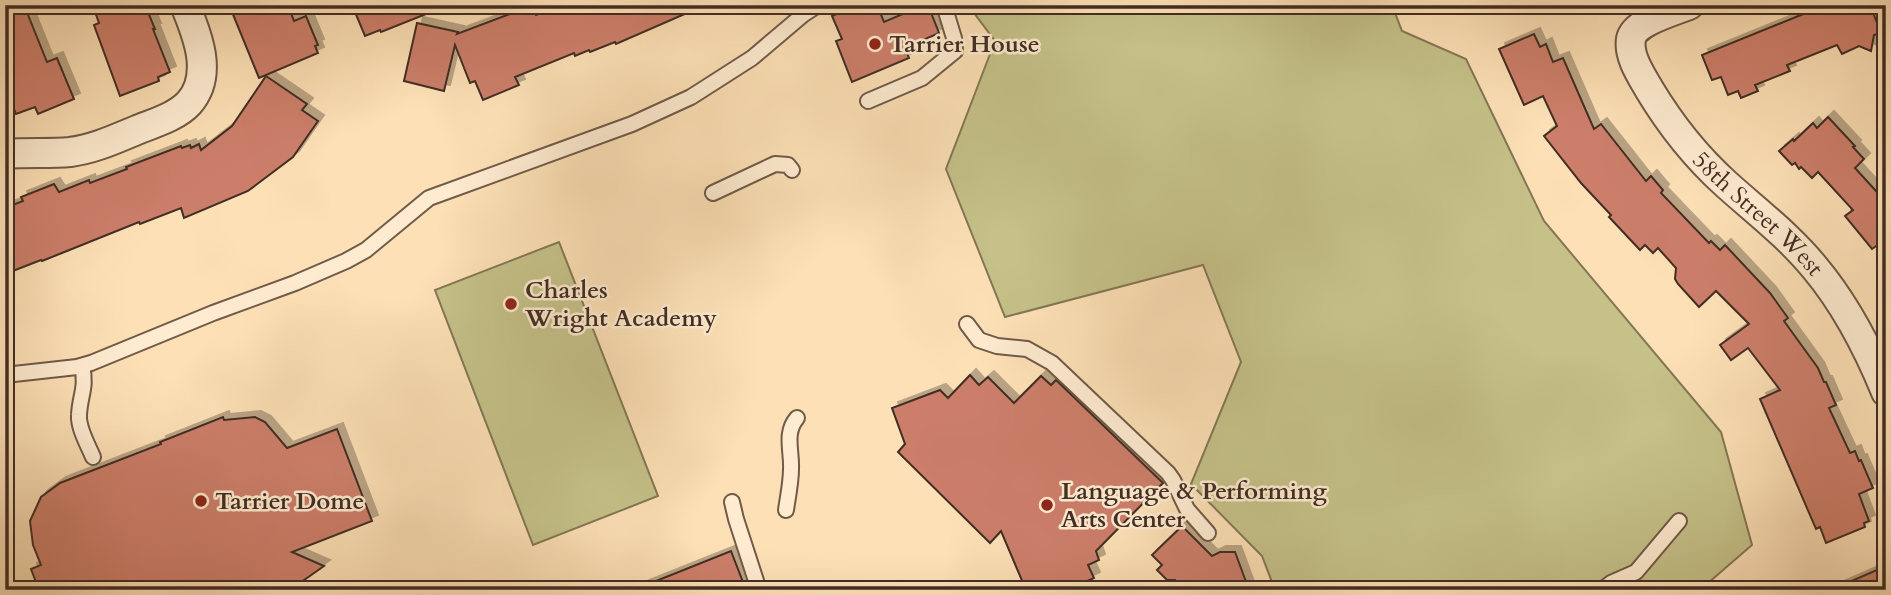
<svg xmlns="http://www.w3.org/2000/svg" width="1891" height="595" viewBox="0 0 1891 595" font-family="Cardo,serif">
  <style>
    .green { fill: #c5c189; stroke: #837756; stroke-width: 2 }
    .building { fill: #cc7e6a; stroke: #412d24; stroke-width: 2; filter: url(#shadow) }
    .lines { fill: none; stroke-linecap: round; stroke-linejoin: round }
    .lane-casing { stroke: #705a48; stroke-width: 18 }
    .street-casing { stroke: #705a48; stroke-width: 32 }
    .lane { stroke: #feebd0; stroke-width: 14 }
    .street { stroke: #feebd0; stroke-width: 28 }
    .poi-dot { fill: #8f2418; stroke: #feebd0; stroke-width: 2.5 }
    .labels { text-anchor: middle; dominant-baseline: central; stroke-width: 5; stroke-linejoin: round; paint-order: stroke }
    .poi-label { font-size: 24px; font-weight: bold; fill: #412d24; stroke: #feebd0; text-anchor: start }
    .street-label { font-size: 24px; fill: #412d24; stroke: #feebd0 }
  </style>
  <defs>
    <filter id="shadow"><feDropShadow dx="6" dy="-6" stdDeviation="0" flood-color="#0004"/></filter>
  </defs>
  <rect width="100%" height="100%" fill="#fde0b6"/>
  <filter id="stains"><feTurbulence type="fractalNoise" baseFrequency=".00286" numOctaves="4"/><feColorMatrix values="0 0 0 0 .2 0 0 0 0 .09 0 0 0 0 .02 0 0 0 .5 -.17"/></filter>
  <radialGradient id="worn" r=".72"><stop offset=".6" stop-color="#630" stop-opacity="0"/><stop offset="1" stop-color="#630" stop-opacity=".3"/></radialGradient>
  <g class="green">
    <polygon points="968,5 1392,5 1402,31 1466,59 1544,221 1721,432 1752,545 1700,590 1275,590 1262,556 1191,484 1241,362 1203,265 1005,317 946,169 995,41"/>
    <polygon points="559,242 658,496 533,545 435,290"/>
  </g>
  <g class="building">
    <polygon points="5,5 24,5 47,62 57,58 74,99 38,114 35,107 16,114 12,104 5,107"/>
    <polygon points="104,5 145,5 155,29 153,29 170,72 158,77 159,81 120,96 94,25 99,23 94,9"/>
    <polygon points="232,5 288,5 294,21 306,16 318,45 315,46 318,53 259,78 232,12 235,11"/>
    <polygon points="352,5 446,5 446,6 381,32 380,30 365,36"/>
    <polygon points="561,5 703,6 616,44 615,42 590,52 589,50 575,56 574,53 515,77 519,85 483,100 475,81 470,83 455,45 444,91 404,81 417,23 458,32 457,34 523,9 525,14 534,11 536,15"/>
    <polygon points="857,5 877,5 884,22 924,5 928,5 939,33 905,48 909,58 852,82 836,41 842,39 832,16"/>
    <polygon points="1838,5 1870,5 1881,33 1874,35 1871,51 1859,46 1842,54 1837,45 1787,65 1790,71 1755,85 1758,91 1741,98 1738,91 1728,95 1721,77 1712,80 1702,55 1823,6 1824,11"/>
    <polygon points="1534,34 1540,47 1546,44 1553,62 1563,58 1594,129 1601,124 1646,181 1651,176 1663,190 1661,193 1709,243 1711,241 1720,250 1725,245 1770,293 1788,318 1784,321 1818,368 1824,382 1826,382 1836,405 1829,408 1850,453 1855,451 1859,461 1861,460 1873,488 1859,494 1869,521 1864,523 1865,527 1826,543 1820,527 1816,529 1760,399 1780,390 1748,348 1731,360 1720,345 1749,324 1716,291 1699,307 1678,284 1675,279 1676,268 1658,248 1653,253 1645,245 1640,250 1609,217 1611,215 1581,183 1544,136 1557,126 1543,96 1524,105 1499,49"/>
    <polygon points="266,76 307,104 302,110 318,121 293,157 248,191 184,218 181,208 140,224 139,222 42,261 41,260 5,274 5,208 23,201 21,197 54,184 59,192 89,180 90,183 127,169 126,167 181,146 182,148 190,145 191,148 199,144 201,150 232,126"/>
    <polygon points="1828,117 1855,146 1853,147 1864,159 1855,168 1886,202 1886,239 1872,249 1845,216 1853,210 1818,172 1812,178 1801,167 1799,169 1795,163 1792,165 1779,151 1793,139 1794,141 1813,123 1817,128"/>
    <polygon points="970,375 979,385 988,377 1014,403 1041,376 1051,385 1056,380 1163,483 1096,551 1099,560 1088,565 1094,578 1068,590 1026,590 1001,531 990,543 898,452 905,444 892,408 940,390 948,398"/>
    <polygon points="223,417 224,420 255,417 265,422 287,448 337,429 372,521 292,552 324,566 290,590 39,590 31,569 41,565 33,545 30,521 41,497 60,483 161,444 160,442"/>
    <polygon points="1182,526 1212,556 1220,552 1235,552 1249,590 1179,590 1175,580 1167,580 1157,570 1162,565 1152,555"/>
    <polygon points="731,551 746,590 636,590 636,589"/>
    <polygon points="1886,566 1886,590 1831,590"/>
  </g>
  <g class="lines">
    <g class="lane-casing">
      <g id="lane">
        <polyline points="868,101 922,78 955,51 954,38 944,5"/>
        <polyline points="713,193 775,164 788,165 792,170"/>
        <polyline points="967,324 979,340 997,346 1027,349 1052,363 1168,473 1173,480 1187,509 1208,533"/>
        <path d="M 82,366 C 87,387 80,395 79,415 C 78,428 88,445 93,457"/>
        <polyline points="5,375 77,367 91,363 213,313 295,283 346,261 366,250 429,198 632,124 691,97 752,58 804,14 818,5"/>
        <polyline points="732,502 736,519 759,590"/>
        <path d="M 786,510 C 788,496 791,482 791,469 C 792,451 784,433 797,418"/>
        <polyline points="1602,590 1611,583 1636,572 1679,521"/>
      </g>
    </g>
    <g class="street-casing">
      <g id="street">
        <path id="s1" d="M 1689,5 C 1674,11 1634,22 1631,39 C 1628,56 1641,75 1649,89 C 1670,124 1695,156 1726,184 C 1756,211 1789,236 1815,268 C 1846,305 1868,348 1886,392"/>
        <path d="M 5,154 C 27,152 49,154 70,152 C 94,149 115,139 137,130 C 154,123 176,117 189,103 C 214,75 197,34 185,5"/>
      </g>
    </g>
    <use href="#lane" class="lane"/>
    <use href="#street" class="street"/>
  </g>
  <g class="poi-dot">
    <circle cx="875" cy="44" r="7"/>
    <circle cx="511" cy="304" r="7"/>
    <circle cx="201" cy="501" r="7"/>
    <circle cx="1047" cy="505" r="7"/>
  </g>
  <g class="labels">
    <g class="poi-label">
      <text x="889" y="44">Tarrier House</text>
      <text x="525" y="290">Charles<tspan x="525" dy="28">Wright Academy</tspan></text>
      <text x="1061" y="491">Language &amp; Performing<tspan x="1061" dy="28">Arts Center</tspan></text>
      <text x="215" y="501">Tarrier Dome</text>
    </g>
    <g class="street-label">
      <text stroke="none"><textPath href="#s1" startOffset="290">58th Street West</textPath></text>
    </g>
  </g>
  <rect width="1891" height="595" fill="none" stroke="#fde0b6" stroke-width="28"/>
  <rect x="7" y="7" width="1877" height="581" fill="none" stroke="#412d24" stroke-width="3.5"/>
  <rect x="14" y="14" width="1863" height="567" fill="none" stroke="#412d24" stroke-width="2"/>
  <rect width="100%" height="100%" filter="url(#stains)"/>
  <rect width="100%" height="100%" fill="url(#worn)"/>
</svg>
